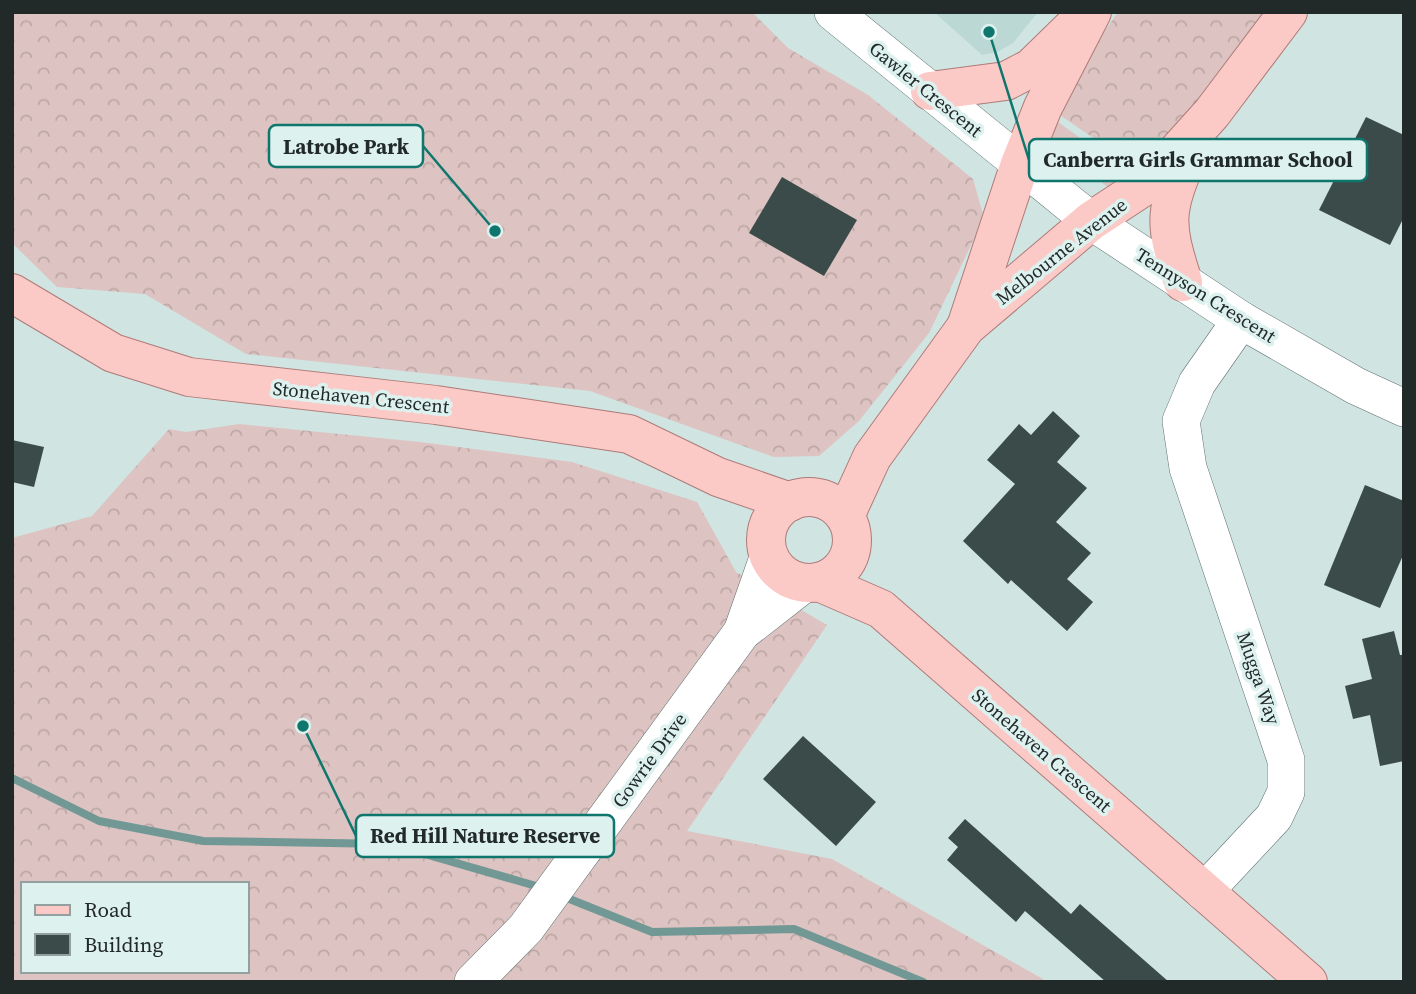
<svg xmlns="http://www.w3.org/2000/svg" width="1416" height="994" viewBox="0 0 1416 994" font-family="'Source Serif 4',serif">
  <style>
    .built { fill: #bbd8d5 }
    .green { fill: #ddc3c1 }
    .forest { fill: url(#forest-crowns); fill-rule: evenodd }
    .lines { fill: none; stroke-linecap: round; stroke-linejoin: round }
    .stream { stroke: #719895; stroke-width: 8 }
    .building { fill: #3a4b4a }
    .minor-casing { stroke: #5e706f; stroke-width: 38 }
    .major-casing { stroke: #ae7b78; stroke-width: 40 }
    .minor { stroke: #fff; stroke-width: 37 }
    .major { stroke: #fbcac7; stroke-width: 38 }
    .labels { text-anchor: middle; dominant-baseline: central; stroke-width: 7; stroke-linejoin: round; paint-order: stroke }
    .street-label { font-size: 19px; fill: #222929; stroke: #ddf1ef }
    .leader { fill: none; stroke: #0f766e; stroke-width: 2.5 }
    .callout-dot { fill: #0f766e; stroke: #ddf1ef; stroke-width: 2.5 }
    .callout { fill: #ddf1ef; stroke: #0f766e; stroke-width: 2.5 }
    .callout-label { font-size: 21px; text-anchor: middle; font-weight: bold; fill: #222929 }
  </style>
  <defs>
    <pattern id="forest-crowns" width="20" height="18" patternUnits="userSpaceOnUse" patternTransform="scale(1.75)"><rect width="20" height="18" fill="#ddc3c1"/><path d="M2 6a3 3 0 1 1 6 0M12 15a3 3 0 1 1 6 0" fill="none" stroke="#bda8a6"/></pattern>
  </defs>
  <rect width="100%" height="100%" fill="#d0e4e2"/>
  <polygon class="built" points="934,12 1038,12 1013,43 997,52 982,55"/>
  <polygon class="green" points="1053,122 1058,122 1130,174 1109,188 1052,145 1050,141"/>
  <g class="forest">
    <polygon points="12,12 752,12 788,48 868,95 973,179 984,218 929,333 859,421 819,456 774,457 590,391 246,354 145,294 57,287 12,243"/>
    <polygon points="1118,12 1264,12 1161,150 1140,170 1057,113 1071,79"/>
    <path d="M 239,424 L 420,442 L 572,462 L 697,502 L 736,572 L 827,625 L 687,831 L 832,859 L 1048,982 L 12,982 L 12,538 L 92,516 L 169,429 L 186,432 ZM 23,884 L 247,884 L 247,971 L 23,971 Z"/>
  </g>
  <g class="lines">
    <g class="stream">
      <polyline points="12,778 99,821 203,841 390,844 543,888"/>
      <polyline points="562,896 652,932 794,929 923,982"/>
    </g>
  </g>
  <g class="building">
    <polygon points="1366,117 1404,135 1404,217 1390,245 1319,210"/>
    <polygon points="782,177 857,220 824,276 749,233"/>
    <polygon points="1053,411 1080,436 1057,462 1087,488 1056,522 1091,553 1067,579 1093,602 1067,631 1011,580 1008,584 963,541 1015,484 987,460 1019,424 1031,435"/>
    <polygon points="12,440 44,447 34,487 12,482"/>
    <polygon points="1365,485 1404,501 1404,553 1380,608 1324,585"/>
    <polygon points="1394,631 1400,655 1404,655 1404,761 1380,766 1370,715 1353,719 1345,686 1372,679 1362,639"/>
    <polygon points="803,736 876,802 836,846 763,779"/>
    <polygon points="965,819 1071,914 1080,904 1169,982 1106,982 1025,911 1016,922 947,860 958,847 948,838"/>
  </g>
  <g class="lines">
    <g class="minor-casing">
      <g id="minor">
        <polyline points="833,12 1091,221 1241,320 1356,386 1404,408"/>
        <polyline points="742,632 769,555"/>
        <polyline points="1204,892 1274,817 1286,792 1286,760 1188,468 1181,421 1197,383 1241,320"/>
        <polyline points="473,982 526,928 742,632 805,583"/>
      </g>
    </g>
    <g class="major-casing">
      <g id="major">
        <polyline points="930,91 1006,81 1031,68 1072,28"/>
        <path d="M 1183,282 C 1163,220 1165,212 1189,153"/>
        <polyline points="12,293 113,353 189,377 436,405 629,434 718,477 790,502"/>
        <polyline points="966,327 1020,164 1043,107 1092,12"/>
        <circle cx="809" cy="540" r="43"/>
        <polyline points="845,516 872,457 966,327 1091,221 1149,183 1212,113 1288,12"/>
        <polyline points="819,582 881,609 1308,982"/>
      </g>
    </g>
    <use href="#minor" class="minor"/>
    <use href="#major" class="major"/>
  </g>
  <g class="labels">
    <g class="street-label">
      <text transform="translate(926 89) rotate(39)">Gawler Crescent</text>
      <text transform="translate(1061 251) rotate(-38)">Melbourne Avenue</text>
      <text transform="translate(1206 295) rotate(32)">Tennyson Crescent</text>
      <text transform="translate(361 397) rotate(6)">Stonehaven Crescent</text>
      <text transform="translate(1259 678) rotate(71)">Mugga Way</text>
      <text transform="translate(1042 750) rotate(41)">Stonehaven Crescent</text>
      <text transform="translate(649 760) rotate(-54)">Gowrie Drive</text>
    </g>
  </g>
  <path class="leader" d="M495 231L423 146M989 32L1029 160M303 726L356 836"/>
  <g class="callout-dot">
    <circle cx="495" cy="231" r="7"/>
    <circle cx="989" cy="32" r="7"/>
    <circle cx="303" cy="726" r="7"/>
  </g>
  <g class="callout">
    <rect x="269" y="125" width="154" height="42" rx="7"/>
    <rect x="1029" y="139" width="338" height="42" rx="7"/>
    <rect x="356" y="815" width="258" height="42" rx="7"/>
  </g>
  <g class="callout-label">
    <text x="346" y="154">Latrobe Park</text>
    <text x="1198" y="167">Canberra Girls Grammar School</text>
    <text x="485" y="843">Red Hill Nature Reserve</text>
  </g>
  <rect width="1416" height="994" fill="none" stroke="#222929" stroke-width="28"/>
  <rect x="21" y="882" width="228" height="91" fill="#ddf1ef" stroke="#92a1a0" stroke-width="2"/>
  <rect x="35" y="905" width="35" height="10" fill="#fbcac7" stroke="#92a1a0" stroke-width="2"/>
  <text x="84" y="917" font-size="21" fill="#222929">Road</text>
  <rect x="35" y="934" width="35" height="21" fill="#3a4b4a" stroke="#92a1a0" stroke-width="2"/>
  <text x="84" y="952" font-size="21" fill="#222929">Building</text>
</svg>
